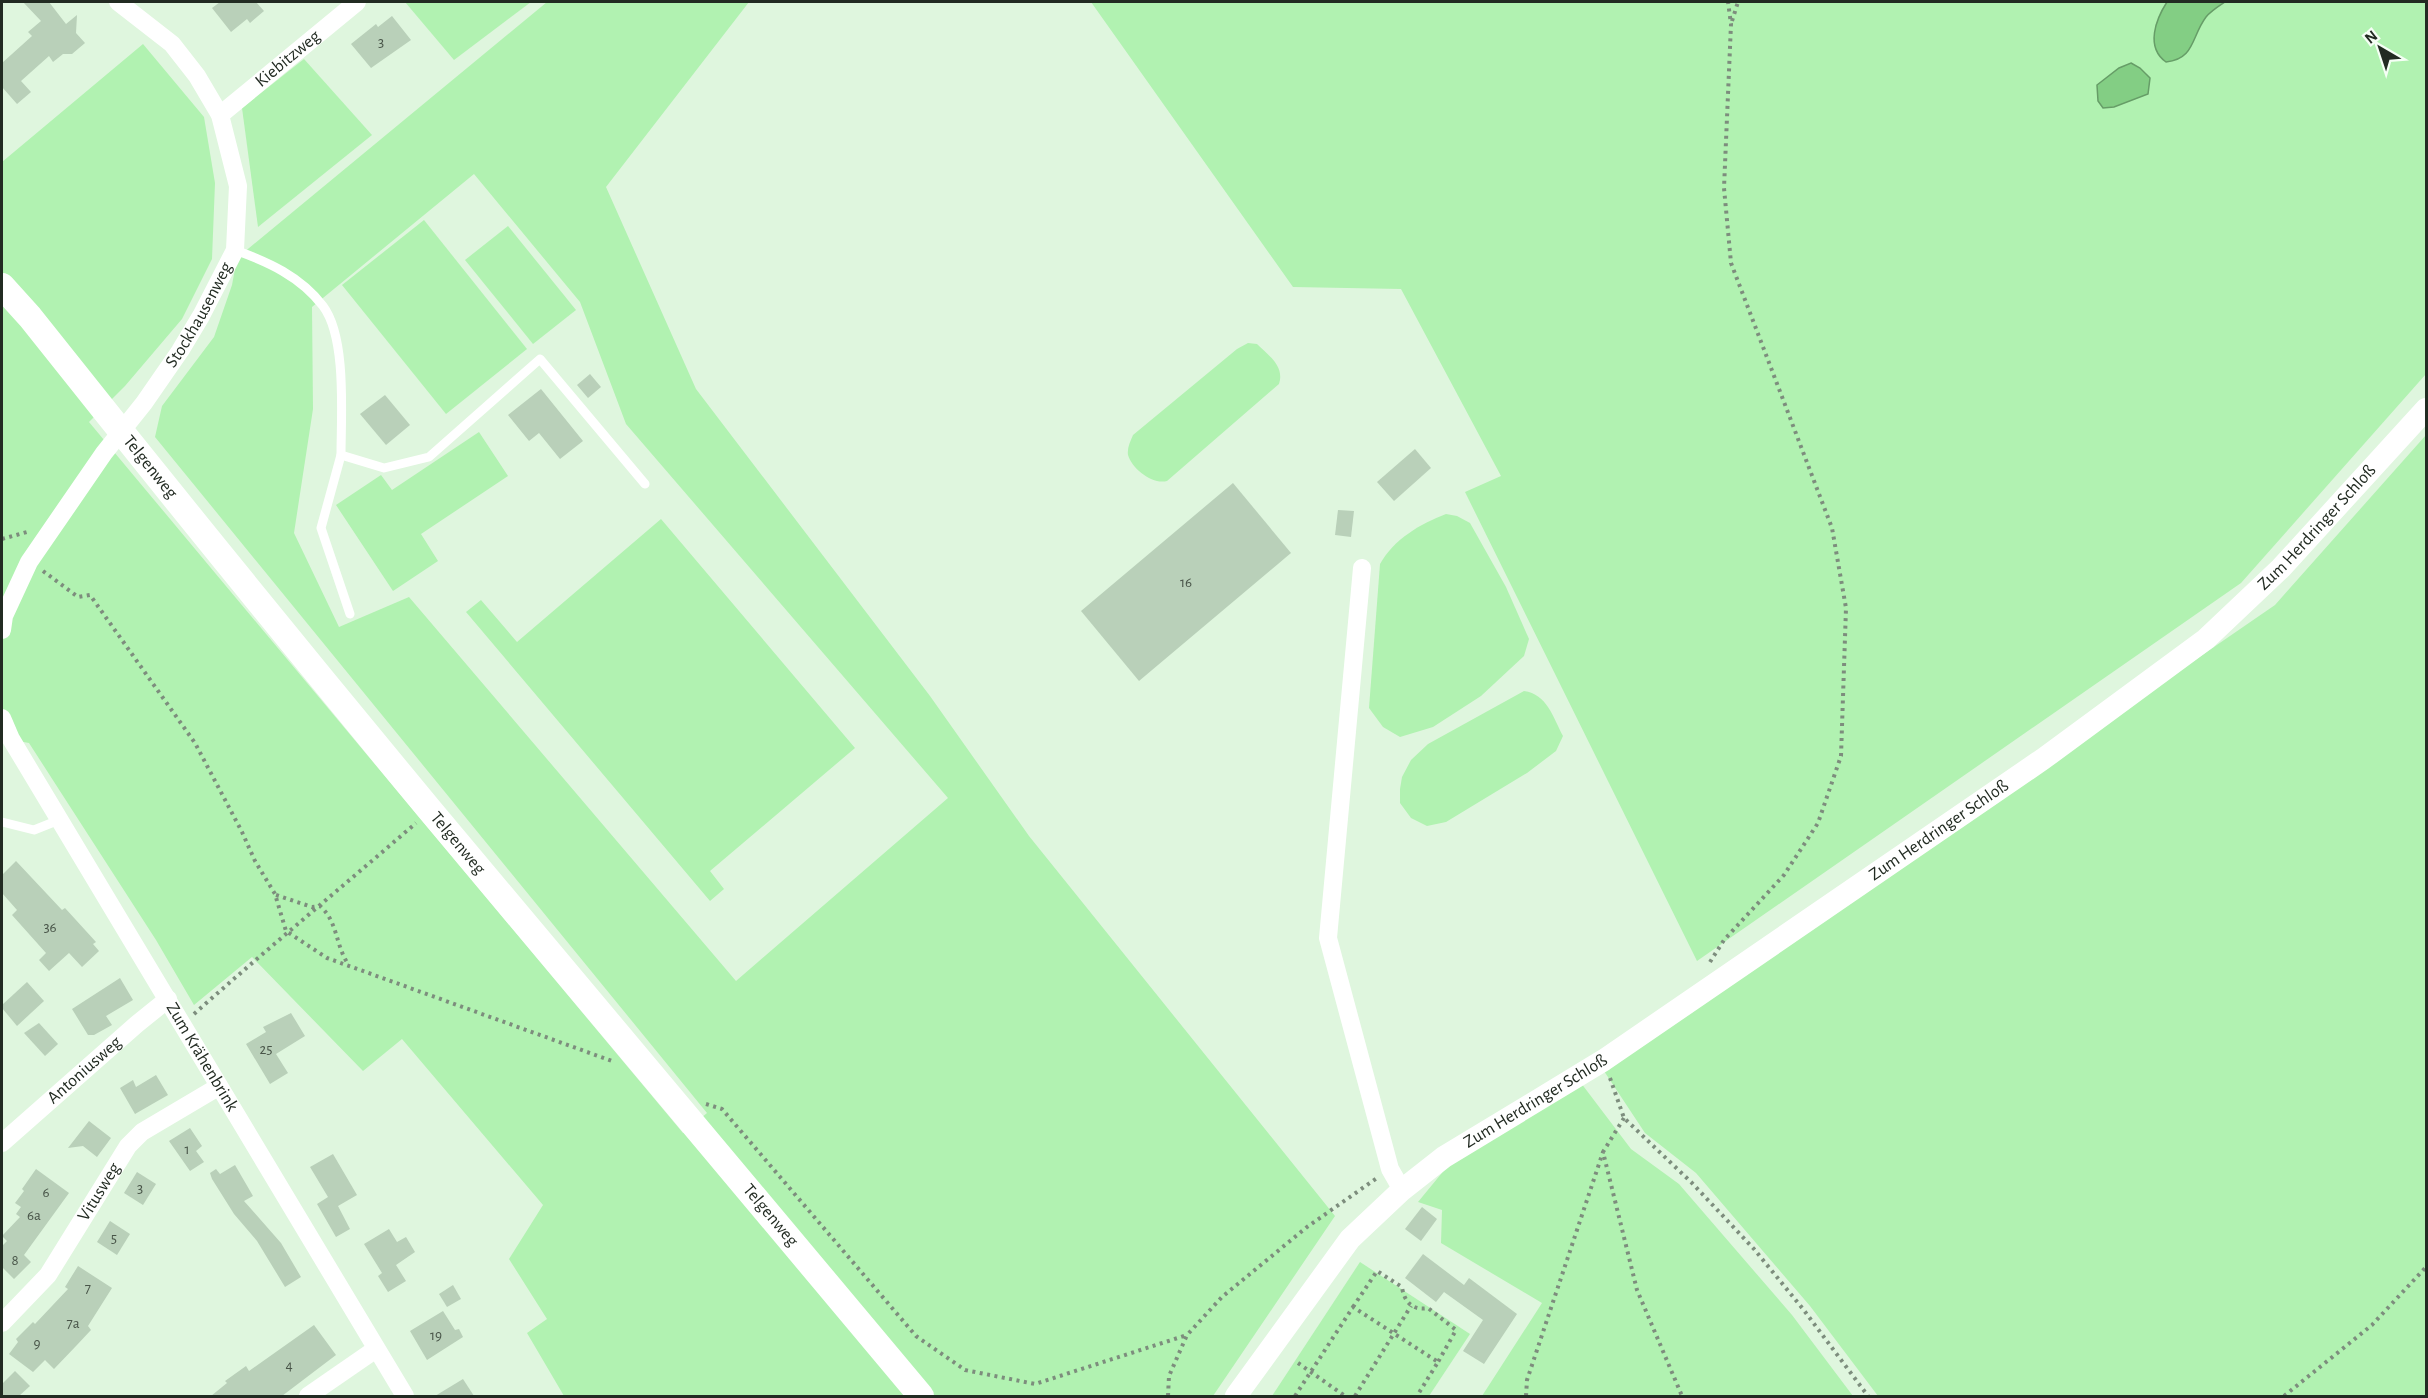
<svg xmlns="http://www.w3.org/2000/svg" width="2428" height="1398" viewBox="0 0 2428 1398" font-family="'Alegreya Sans',sans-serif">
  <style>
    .green { fill: #b1f2b1; fill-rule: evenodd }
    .water { fill: #83ce84; stroke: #669d67; stroke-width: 1.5 }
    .building { fill: #b9d0b9 }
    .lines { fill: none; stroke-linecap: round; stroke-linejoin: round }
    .path { stroke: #7d8d7d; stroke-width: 4; stroke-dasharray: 3 4.5; stroke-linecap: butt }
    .service { stroke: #fff; stroke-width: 9 }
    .minor { stroke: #fff; stroke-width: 18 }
    .tertiary { stroke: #fff; stroke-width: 22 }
    .secondary { stroke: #fff; stroke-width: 26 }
    .labels { text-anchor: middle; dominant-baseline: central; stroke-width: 4.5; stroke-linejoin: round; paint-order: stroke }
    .number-label { font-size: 15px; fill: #485448 }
    .street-label { font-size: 18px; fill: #222b22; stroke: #f5fff5 }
  </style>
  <rect width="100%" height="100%" fill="#dff6de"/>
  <g class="green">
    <polygon points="405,2 531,2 454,60"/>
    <path d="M 547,2 L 749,2 L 606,187 L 696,389 L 930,696 L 1029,836 L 1335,1216 L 1213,1396 L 564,1396 L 527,1333 L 547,1319 L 509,1259 L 543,1205 L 402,1039 L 363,1071 L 252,957 L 194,1005 L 156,940 L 29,743 L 2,738 L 2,162 L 143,44 L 204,117 L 215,183 L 212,259 L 182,319 L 125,386 L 89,422 L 683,1133 L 707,1113 L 155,437 L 162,406 L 214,337 L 232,285 L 237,258 ZM 474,174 L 580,302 L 626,424 L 948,798 L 736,981 L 409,597 L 339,627 L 294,533 L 313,409 L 312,307 Z"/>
    <polygon points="1091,2 2426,2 2426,374 2241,583 1697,961 1465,492 1501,476 1401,289 1293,287"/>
    <polygon points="304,59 372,135 258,227 242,108"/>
    <polygon points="424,220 527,349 446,414 342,285"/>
    <polygon points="508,226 576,310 533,344 465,260"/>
    <path d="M 1248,343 L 1257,344 C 1268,355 1285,366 1279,384 L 1167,481 C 1153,485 1132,469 1128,455 C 1127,448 1130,442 1133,435 L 1237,349 Z"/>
    <polygon points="479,432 508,476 421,534 438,561 393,591 336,505 381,475 392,490"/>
    <polygon points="2426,435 2426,1396 1878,1396 1810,1306 1696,1173 1645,1133 1602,1068 2275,605"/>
    <path d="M 1446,514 L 1457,516 L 1470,523 L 1506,587 L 1529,639 L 1524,656 L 1481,696 L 1433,727 L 1400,737 L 1383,727 L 1369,708 L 1380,564 C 1394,539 1420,524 1446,514 Z"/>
    <polygon points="661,519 855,748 710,871 724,889 710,901 466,612 481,600 517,642"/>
    <path d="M 1524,691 C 1547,694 1553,717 1563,736 L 1556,751 L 1527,773 L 1446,822 L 1427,826 L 1411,818 L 1400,803 L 1400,789 L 1402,777 L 1411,760 L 1428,744 Z"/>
    <polygon points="1581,1083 1631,1149 1679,1184 1792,1315 1853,1396 1482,1396 1542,1303 1441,1243 1442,1210 1418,1202 1446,1168"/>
    <polygon points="1360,1262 1470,1334 1429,1396 1272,1396"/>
  </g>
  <g class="water">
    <path d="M 2167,2 L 2225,2 C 2219,6 2211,11 2206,17 C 2191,37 2195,59 2166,62 C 2145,47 2156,19 2167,2 Z"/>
    <polygon points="2131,63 2140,68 2150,78 2148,94 2114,107 2103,108 2098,101 2097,85 2119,68"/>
  </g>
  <g class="building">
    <polygon points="23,2 49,2 66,24 77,15 76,33 85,43 72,54 63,54 53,62 49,56 21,81 31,92 17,104 2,87 2,63 32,36 28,32 41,21"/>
    <polygon points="220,2 256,2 264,11 250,23 247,19 231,32 212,8"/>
    <polygon points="392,16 411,40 371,68 351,44 376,24 378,27"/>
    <polygon points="590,374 601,387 588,398 577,385"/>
    <polygon points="541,389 583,441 560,459 539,433 529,441 508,415"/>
    <polygon points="385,395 410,425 386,445 360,414"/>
    <polygon points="1415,449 1431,468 1394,501 1377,482"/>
    <polygon points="1233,483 1291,553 1139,681 1081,611"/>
    <polygon points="1338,510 1354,511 1351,537 1335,535"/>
    <polygon points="16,861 62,910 65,908 96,942 93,944 99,951 82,967 69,953 49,971 39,960 46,953 12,915 17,910 2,893 2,875"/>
    <polygon points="120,978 133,1000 106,1016 112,1025 94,1035 88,1035 72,1009"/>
    <polygon points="27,982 44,1001 17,1026 2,1008 2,1005"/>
    <polygon points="291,1013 305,1036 276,1054 288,1073 270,1084 246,1044 266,1032 263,1027"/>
    <polygon points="39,1023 58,1044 45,1056 24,1033"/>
    <polygon points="156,1075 168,1095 135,1114 120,1088 133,1080 136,1087"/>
    <polygon points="89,1121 111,1138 97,1157 83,1146 68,1148"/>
    <polygon points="190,1128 202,1146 196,1151 204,1162 190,1171 169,1141"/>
    <polygon points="333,1154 357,1195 338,1206 350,1229 336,1237 317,1204 328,1197 310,1167"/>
    <polygon points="235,1165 253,1196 244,1201 281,1243 301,1277 285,1287 257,1241 234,1214 212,1179 210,1173 216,1169 220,1174"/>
    <polygon points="36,1169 69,1193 24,1255 31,1262 14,1279 2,1267 2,1246 7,1241 2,1236 20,1217 16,1214 21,1207 15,1203 24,1191 22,1189"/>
    <polygon points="137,1172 156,1184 143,1205 124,1193"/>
    <polygon points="1422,1207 1437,1219 1421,1241 1405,1229"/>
    <polygon points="110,1221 130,1234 117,1255 97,1242"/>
    <polygon points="389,1229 397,1242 406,1237 415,1252 396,1265 406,1281 388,1292 378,1276 382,1273 364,1244"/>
    <polygon points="1423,1254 1464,1285 1469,1278 1517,1314 1484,1364 1463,1351 1483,1320 1444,1292 1436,1302 1405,1278"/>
    <polygon points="78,1266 112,1288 88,1326 91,1330 76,1346 54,1369 45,1360 33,1372 9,1354 18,1342 16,1339 33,1322 35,1324 68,1289 65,1287"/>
    <polygon points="453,1285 461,1299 447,1307 439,1294"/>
    <polygon points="443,1311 455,1330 459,1329 463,1337 427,1360 410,1331"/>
    <polygon points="314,1325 336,1355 282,1396 211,1396 227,1383 225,1381 246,1366 249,1371"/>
    <polygon points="15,1371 30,1386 19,1396 2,1396 2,1384"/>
    <polygon points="463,1379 474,1396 435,1396"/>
  </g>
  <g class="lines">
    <g class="path">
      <polyline points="1732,21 1738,2"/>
      <polyline points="2,539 27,532"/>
      <polyline points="43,571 78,597 90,595 195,743 242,832 255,861 275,894 286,931 327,958 612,1061"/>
      <path d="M 276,895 L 312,907 L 320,906 C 338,922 335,944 348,964"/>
      <polyline points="1710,962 1724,940 1784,875 1818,823 1841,756 1846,608 1832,528 1731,263 1724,188 1731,24 1728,2"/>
      <path d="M 194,1014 C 267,949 342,887 416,823"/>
      <polyline points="1610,1078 1624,1118 1692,1183 1754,1249 1803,1309 1868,1396"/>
      <polyline points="706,1104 722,1109 916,1336 965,1370 1035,1384 1187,1335"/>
      <polyline points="1624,1118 1603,1152 1637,1290 1682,1396"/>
      <path d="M 1353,1307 L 1377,1271 L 1402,1287 C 1404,1302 1413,1311 1428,1308 L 1456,1330 L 1438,1362"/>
      <polyline points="1298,1363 1345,1396"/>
      <polyline points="1168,1396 1169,1376 1187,1335 1222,1297 1307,1227 1377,1178"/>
      <polyline points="1295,1396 1353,1307 1438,1362 1417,1396"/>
      <polyline points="1355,1396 1411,1306"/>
      <polyline points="1526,1396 1527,1380 1603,1152"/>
      <polyline points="2284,1396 2372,1325 2426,1267"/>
    </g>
    <g class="service">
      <path d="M 235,250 C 268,262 300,276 323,306 C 347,338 341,416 341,455 L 384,468 L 429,457 L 540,359 L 645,484"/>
      <polyline points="341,455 321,528 350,614"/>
      <polyline points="2,822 34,830 59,820"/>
    </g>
    <g class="minor">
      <path id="s1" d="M 220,115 L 357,2"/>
      <polyline points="1362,568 1328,938 1390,1169 1402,1190"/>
      <path id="s2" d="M 2,630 L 4,616 L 29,562 L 104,453 L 144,403 L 180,351 L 201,316 L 235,250 L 238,186 L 220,115 L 197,76 L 172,44 L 118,2"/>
      <path id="s3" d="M 2,718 L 11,739 L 405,1396"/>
      <path id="s4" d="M 2,1143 L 137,1024 L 168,999"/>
      <path id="s5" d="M 2,1323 L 48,1275 L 128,1146 L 142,1132 L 218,1087"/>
      <polyline points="308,1396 376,1349"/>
    </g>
    <path class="tertiary" id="s6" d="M 1236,1396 L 1350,1239 L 1402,1190 L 1444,1157 L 1604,1060 L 2043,759 L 2206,639 L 2281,568 L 2426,409"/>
    <path class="secondary" id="s7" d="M 2,286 L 30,317 C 161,482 294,646 429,809 C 592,1005 758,1199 921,1396"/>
  </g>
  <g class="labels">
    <g class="number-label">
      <text x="381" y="42">3</text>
      <text x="1186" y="582">16</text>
      <text x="50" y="927">36</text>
      <text x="266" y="1049">25</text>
      <text x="187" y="1149">1</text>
      <text x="140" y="1188">3</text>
      <text x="46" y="1192">6</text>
      <text x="34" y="1215">6a</text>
      <text x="114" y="1238">5</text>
      <text x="15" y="1260">8</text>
      <text x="88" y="1288">7</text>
      <text x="73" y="1323">7a</text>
      <text x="436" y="1335">19</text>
      <text x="37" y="1343">9</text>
      <text x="289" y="1365">4</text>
    </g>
    <g class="street-label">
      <text stroke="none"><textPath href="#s1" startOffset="88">Kiebitzweg</textPath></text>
      <text stroke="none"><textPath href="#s2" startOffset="374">Stockhausenweg</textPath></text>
      <text stroke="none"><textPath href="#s7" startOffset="234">Telgenweg</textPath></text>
      <text stroke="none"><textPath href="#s6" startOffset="1398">Zum Herdringer Schloß</textPath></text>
      <text stroke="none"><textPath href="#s6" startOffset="912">Zum Herdringer Schloß</textPath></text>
      <text stroke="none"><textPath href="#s7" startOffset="720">Telgenweg</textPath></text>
      <text stroke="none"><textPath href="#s3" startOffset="394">Zum Krähenbrink</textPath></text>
      <text stroke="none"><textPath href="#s4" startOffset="110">Antoniusweg</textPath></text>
      <text stroke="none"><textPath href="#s6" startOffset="426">Zum Herdringer Schloß</textPath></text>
      <text stroke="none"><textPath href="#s5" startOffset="164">Vitusweg</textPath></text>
      <text stroke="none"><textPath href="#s7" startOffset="1206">Telgenweg</textPath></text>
    </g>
  </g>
  <rect width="2428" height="1398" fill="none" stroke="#222b22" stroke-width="6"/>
  <g transform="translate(2380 48) rotate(321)" stroke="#f5fff5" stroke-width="4.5" paint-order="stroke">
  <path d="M0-4.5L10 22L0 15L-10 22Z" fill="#222b22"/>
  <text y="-9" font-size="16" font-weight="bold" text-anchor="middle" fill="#222b22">N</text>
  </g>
</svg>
